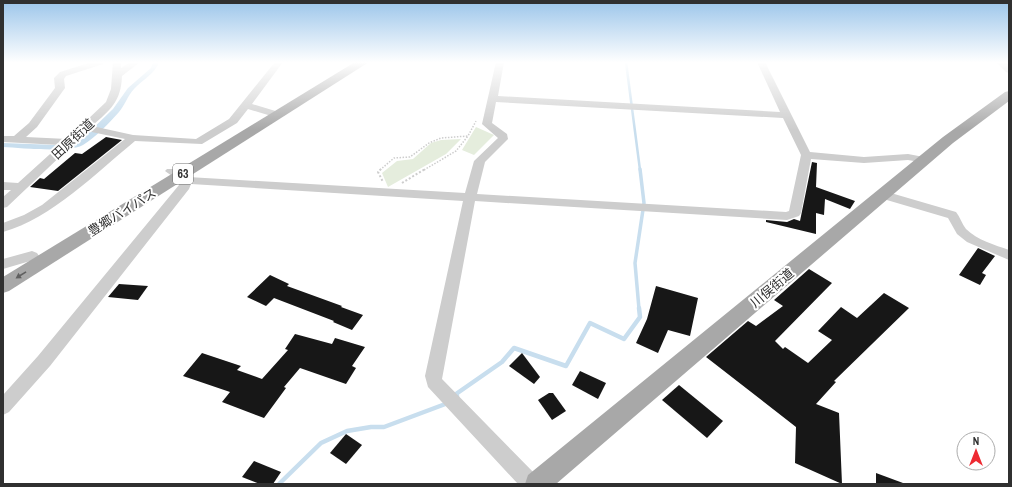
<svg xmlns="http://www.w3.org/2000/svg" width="1012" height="487" viewBox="0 0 1012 487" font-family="'Archivo Narrow','Noto Sans JP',sans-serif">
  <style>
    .green { fill: #e5eddd }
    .water { fill: #c8deee }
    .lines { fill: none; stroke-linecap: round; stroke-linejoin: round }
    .stream-far2 { stroke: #c8deee; stroke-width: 2.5 }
    .stream-far1 { stroke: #c8deee; stroke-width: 3.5 }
    .stream { stroke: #c8deee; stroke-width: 4.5 }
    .building { fill: #171717 }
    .path-far1 { stroke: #cdcdcd; stroke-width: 1.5; stroke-dasharray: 1.5 1.5; stroke-linecap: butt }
    .path { stroke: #cdcdcd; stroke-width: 2; stroke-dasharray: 2 2; stroke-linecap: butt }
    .minor { fill: #cdcdcd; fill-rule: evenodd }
    .major { fill: #a8a8a8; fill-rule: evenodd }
    .oneway { fill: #606060 }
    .labels { text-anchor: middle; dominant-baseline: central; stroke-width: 4; stroke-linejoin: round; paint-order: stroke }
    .shield { fill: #fff; stroke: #6e6e6e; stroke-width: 1 }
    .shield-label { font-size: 12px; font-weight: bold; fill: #303030 }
    .street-label { font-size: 13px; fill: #303030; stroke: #fff }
  </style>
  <rect width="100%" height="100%" fill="#fff"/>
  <g class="green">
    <polygon points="476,127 494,135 474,155 462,150"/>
    <polygon points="461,139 446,154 388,187 382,173 397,161 413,159 431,143 441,140"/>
  </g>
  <path class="water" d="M 153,62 L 159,62 C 156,73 142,80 134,89 C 128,95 125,105 119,112 C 109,123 96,137 83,145 C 68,153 21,148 3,147 L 3,143 L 57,145 L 75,142 L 84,137 L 113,109 L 128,88 L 151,68 Z"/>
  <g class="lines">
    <polyline class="stream-far2" points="626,62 640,170"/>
    <polyline class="stream-far1" points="639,309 635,263 644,203 640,169"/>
    <g class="stream">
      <polyline points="457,396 456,394 502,362 514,348 566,366 590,323 624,339 640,317 639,308"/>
      <polyline points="279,484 321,443 347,431 371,427 384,427 448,403"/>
    </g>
  </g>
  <g class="building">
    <polygon points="106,137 122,140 58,191 30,187 40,178 44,179 75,153 82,154"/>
    <polygon points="812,162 817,163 816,187 855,201 850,209 825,199 824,215 816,213 816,234 766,222 766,220 787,222 794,219 800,221"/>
    <polygon points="978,248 995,256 982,273 986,275 980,285 959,275"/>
    <polygon points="809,269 832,283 775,341 783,349 785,347 808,363 832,340 818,331 841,307 857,318 884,293 909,308 834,381 836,382 816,404 839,413 842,484 795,463 796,427 706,357 748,321 756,326 783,306 774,300"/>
    <polygon points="270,275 289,284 287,286 342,306 341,307 363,315 352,330 333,322 334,321 274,298 266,306 247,297"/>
    <polygon points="119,284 148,286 138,300 108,297"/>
    <polygon points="656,286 698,298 690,336 668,330 658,353 636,343 647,319"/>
    <polygon points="295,334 332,344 335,338 365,347 352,366 356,368 346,384 300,368 284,387 286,388 264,418 222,402 230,392 183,376 202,353 241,366 237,370 262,379 288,350 285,349"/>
    <polygon points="522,353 540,377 534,384 509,366"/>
    <polygon points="580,371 606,383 598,399 572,385"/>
    <polygon points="679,385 723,421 707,438 662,400"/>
    <polygon points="549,393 553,393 566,411 552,420 538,400"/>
    <polygon points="346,434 362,445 346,464 330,453"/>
    <polygon points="254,461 281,472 273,484 260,484 242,477"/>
    <polygon points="876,473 903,483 903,484 876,484"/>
  </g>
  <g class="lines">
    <g class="path-far1">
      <polyline points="380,170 394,158 410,157 429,143 441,138 468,136 476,121"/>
      <polyline points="424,170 456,151 468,136"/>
    </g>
    <g class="path">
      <polyline points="381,169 378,172 383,182"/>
      <polyline points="402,183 425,169"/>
    </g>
    <g class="minor">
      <path d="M 92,62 L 104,62 L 103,64 L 66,76 L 64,79 L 65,88 L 37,127 L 26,137 L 67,139 L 106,102 L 111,89 L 113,62 L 121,62 L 121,68 L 130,62 L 140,62 L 122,76 C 121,102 110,110 92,126 L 133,135 L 196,139 L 229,119 L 275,62 L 283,62 L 252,104 L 282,113 L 283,115 L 278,118 L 248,109 L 237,123 L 202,144 L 135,141 C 96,173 52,218 3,232 L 3,223 L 24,215 L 42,205 L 125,139 L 87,131 L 7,207 L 3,208 L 3,197 L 11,190 L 3,190 L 3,182 L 18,183 L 60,145 L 3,142 L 3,136 L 14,136 L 29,123 L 55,88 L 54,78 L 60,72 Z"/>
      <path d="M 496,62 L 504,62 L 498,96 L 780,112 L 757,62 L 765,62 L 810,152 L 864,157 L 908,154 L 929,158 L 931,160 L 925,163 L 908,160 L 864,163 L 811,159 L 801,213 L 799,216 L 787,220 L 475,201 L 442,379 L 538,477 L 540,484 L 518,484 L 428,387 L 425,376 L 463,201 L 191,184 L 189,189 L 50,366 L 9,412 L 3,415 L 3,395 L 38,356 L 179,185 L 179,181 L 165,171 L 167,169 L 175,169 L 188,177 L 465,193 L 474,161 L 498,138 L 482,124 ZM 496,102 L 783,118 L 801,155 L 789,211 L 786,212 L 477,194 L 485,162 L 508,139 L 507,134 L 492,123 Z"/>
      <polygon points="996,62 1005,62 1009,65 1009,73 1006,72"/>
      <path d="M 884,191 L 956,212 C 960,217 962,224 966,229 C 977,240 995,245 1009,250 L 1009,260 L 967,242 L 957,234 L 948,218 L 880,198 L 878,195 L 880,192 Z"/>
      <polygon points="32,251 37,253 39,256 37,259 3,269 3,259"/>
    </g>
    <g class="major">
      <polygon points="355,62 369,62 9,291 3,293 3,277"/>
      <polygon points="1009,91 1009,101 953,143 556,484 525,484 528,475 943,137 1005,92"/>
    </g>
  </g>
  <defs><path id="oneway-solid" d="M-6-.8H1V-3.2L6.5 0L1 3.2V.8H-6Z"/></defs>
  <use class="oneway" href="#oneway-solid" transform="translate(21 275) rotate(148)"/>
  <linearGradient id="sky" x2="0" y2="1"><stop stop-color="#9bc5ea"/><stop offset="0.48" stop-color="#fff"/><stop offset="1" stop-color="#fff" stop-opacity="0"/></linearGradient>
  <rect width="1012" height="130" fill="url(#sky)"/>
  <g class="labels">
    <rect class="shield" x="173" y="164" width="20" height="20" rx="3"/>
    <g class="shield-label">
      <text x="183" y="174">63</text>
    </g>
    <g class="street-label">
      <text transform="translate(73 139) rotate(-43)">田原街道</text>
      <text transform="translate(122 212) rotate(-32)">豊郷バイパス</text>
      <text transform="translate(772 288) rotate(-40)">川俣街道</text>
    </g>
  </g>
  <rect width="1012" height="487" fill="none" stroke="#303030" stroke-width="8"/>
  <g transform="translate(976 451)"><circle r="19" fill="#ffffff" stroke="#acacac"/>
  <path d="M0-3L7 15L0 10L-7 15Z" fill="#ee2a32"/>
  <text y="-6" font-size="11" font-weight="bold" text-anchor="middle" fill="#303030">N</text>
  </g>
</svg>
